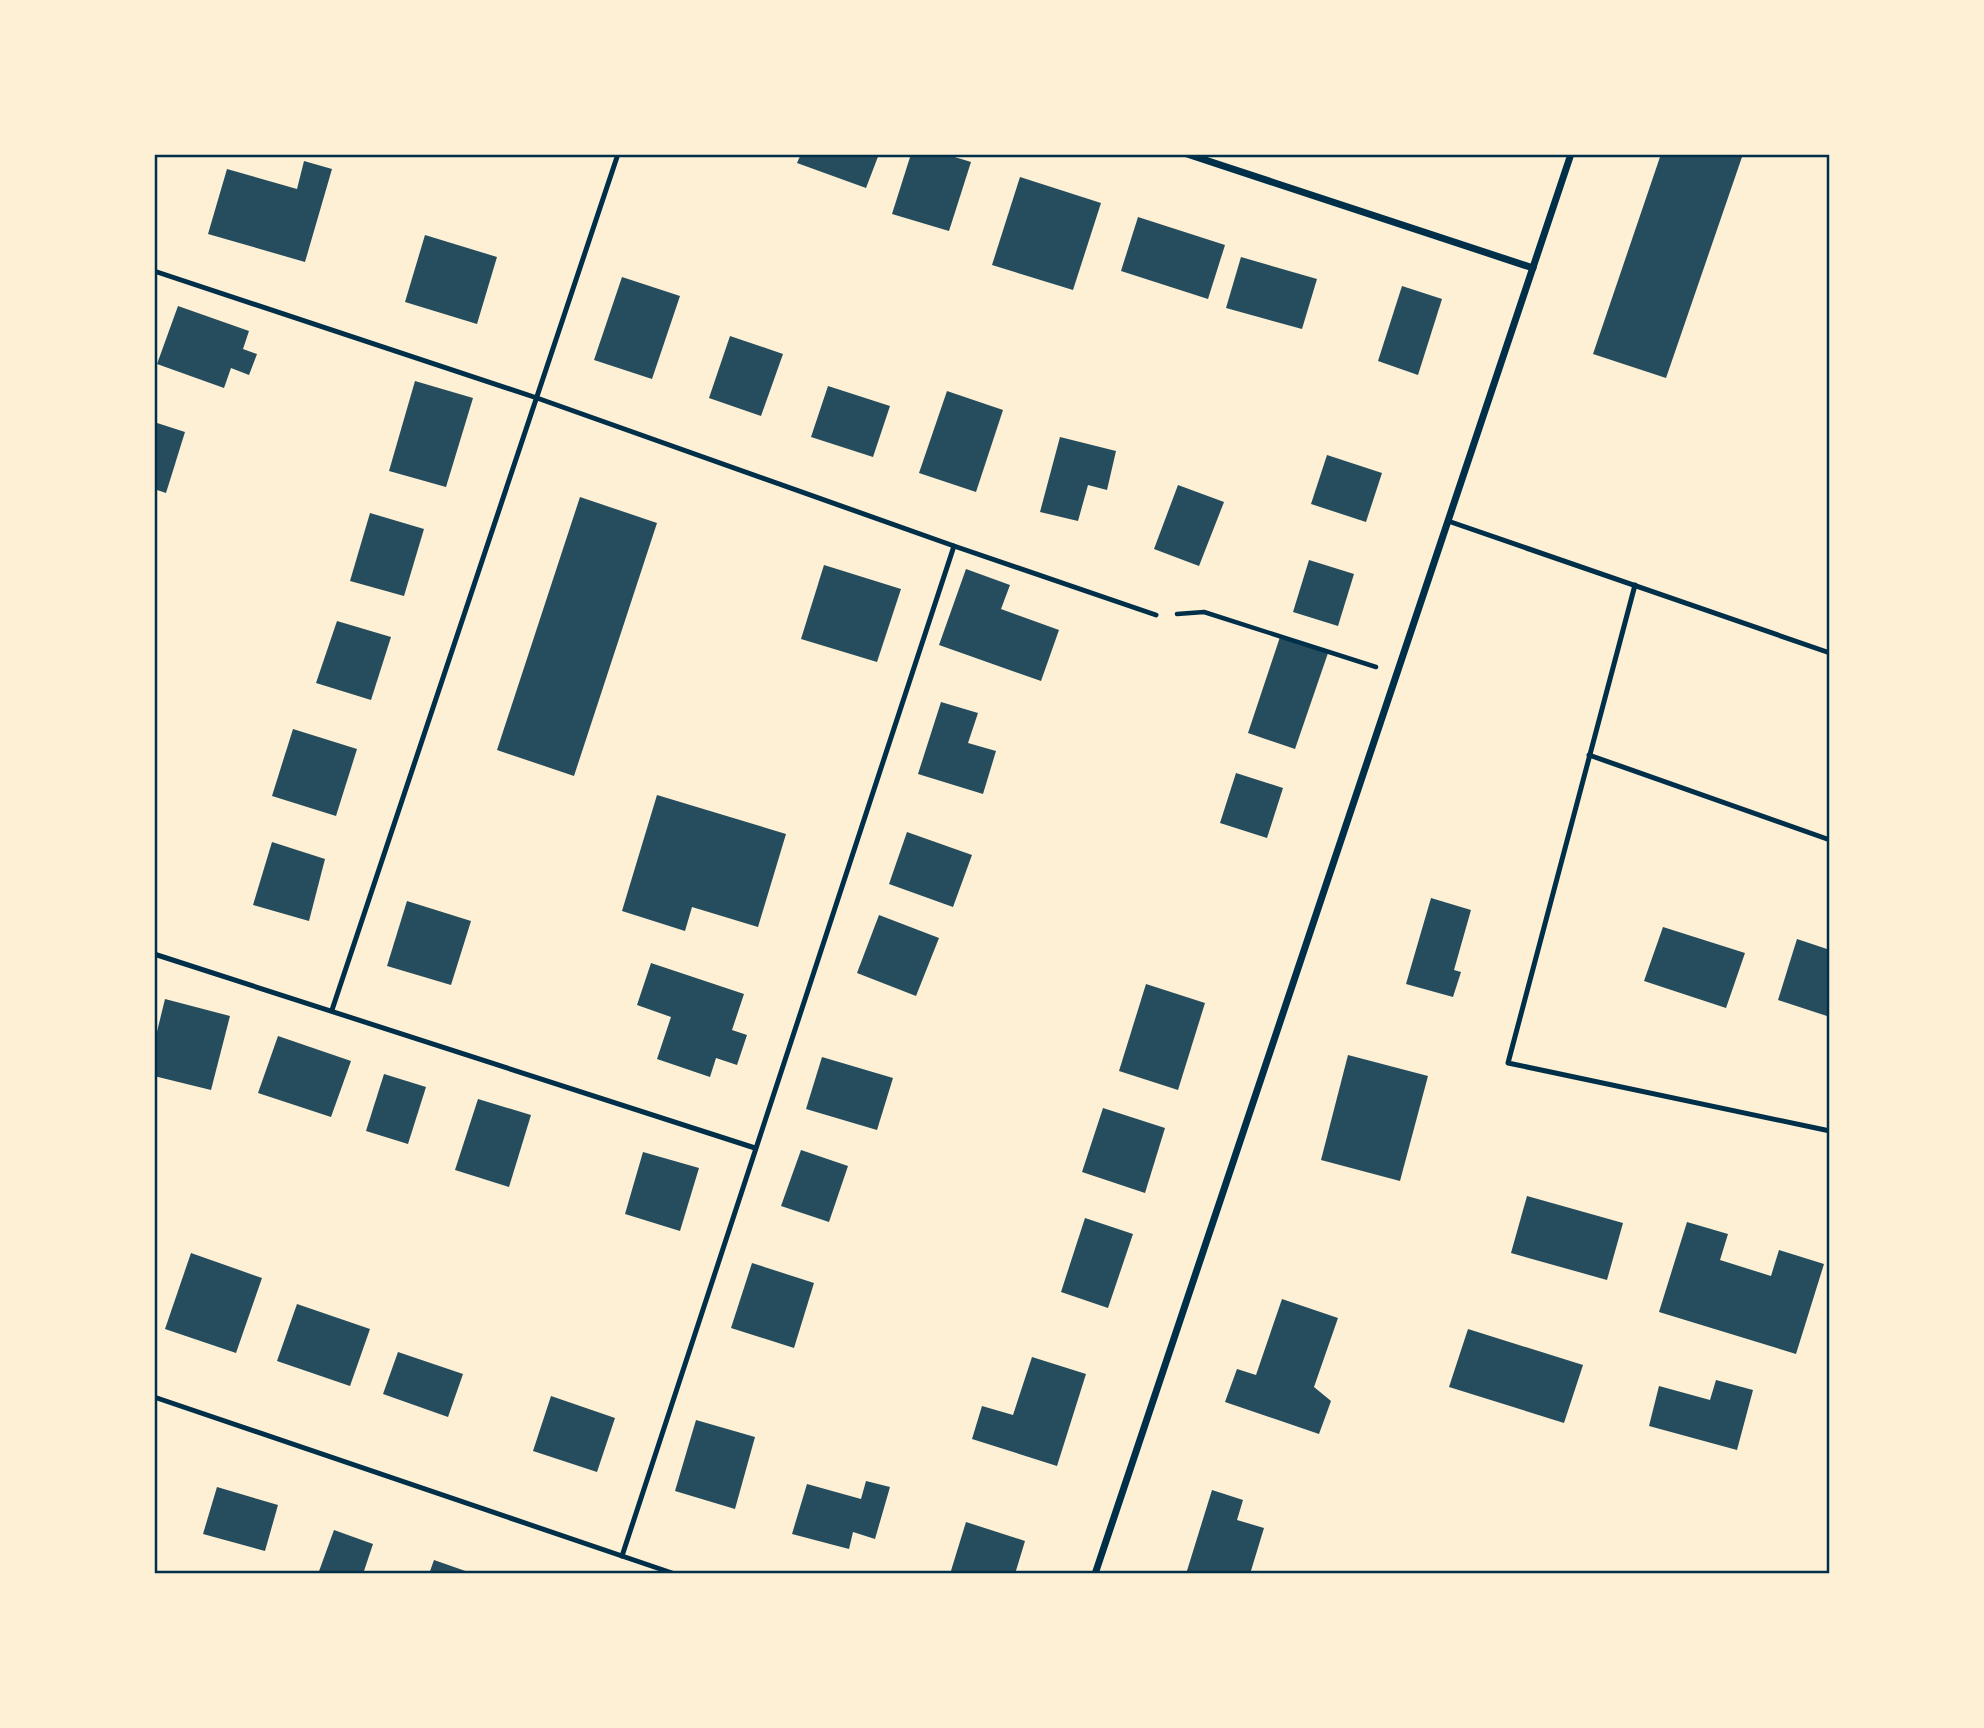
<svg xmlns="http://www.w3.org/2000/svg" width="1984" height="1728" viewBox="0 0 1984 1728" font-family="Roboto,sans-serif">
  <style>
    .building { fill: #264d5e }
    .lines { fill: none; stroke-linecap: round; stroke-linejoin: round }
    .path { stroke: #003049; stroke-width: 4.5 }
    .service { stroke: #003049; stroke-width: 5 }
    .minor { stroke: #003049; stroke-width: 7 }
    .neatline { fill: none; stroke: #003049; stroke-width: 2.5 }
  </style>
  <rect width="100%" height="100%" fill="#fdf0d5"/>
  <g class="building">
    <polygon points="801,154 879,154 866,188 797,163"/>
    <polygon points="911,154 945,154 971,162 949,231 892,214"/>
    <polygon points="1661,154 1743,154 1666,378 1593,354"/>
    <polygon points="304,161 332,169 305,262 208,234 227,169 297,189"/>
    <polygon points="1020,177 1101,203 1073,290 992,265"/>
    <polygon points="1138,217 1225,245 1208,299 1121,271"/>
    <polygon points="425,235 497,257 477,324 405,302"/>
    <polygon points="1241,257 1317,279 1302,329 1226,308"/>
    <polygon points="622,277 680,296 652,379 594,360"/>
    <polygon points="1402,286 1442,299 1418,375 1378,361"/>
    <polygon points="178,306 249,331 243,349 257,354 249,375 231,368 224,388 157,364"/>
    <polygon points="730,336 783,354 761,416 709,398"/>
    <polygon points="415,381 473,398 446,487 389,471"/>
    <polygon points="828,386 890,406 873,457 811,437"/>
    <polygon points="947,391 1003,410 976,492 919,473"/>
    <polygon points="154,422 185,432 166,493 154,489"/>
    <polygon points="1060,437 1116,451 1107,490 1088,485 1078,521 1040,512"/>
    <polygon points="1327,455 1382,473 1366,522 1311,504"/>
    <polygon points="1178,485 1224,502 1199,566 1154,549"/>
    <polygon points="580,497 657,523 574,776 497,750"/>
    <polygon points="370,513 424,529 404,596 350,581"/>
    <polygon points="1309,560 1354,574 1338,626 1293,612"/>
    <polygon points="824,565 901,589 877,662 801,639"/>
    <polygon points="966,569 1010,585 1001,609 1059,630 1041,681 939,645"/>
    <polygon points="337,621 391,637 371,700 316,683"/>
    <polygon points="1280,637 1328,653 1295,749 1248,733"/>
    <polygon points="941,702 978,713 968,743 996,751 983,794 918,774"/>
    <polygon points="293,729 357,749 336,816 272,796"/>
    <polygon points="1236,773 1283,788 1267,838 1220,823"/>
    <polygon points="657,795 786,834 758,927 692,907 685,931 622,911"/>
    <polygon points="907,832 972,855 953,907 889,884"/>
    <polygon points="272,842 325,859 309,921 253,905"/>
    <polygon points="1431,898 1471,910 1454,970 1461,972 1453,997 1406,984"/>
    <polygon points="407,901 471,921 451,985 387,966"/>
    <polygon points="879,915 939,938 916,996 857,973"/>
    <polygon points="1663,927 1745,953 1726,1008 1644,981"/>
    <polygon points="1797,939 1830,950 1830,1017 1778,1000"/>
    <polygon points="651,963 744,994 732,1030 747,1035 737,1065 716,1058 710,1077 657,1059 671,1017 637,1005"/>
    <polygon points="1146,984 1205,1003 1178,1090 1119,1071"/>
    <polygon points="165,999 230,1016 211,1090 154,1076 154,1044"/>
    <polygon points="278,1036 351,1061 331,1117 258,1093"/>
    <polygon points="1348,1055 1428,1076 1400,1181 1321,1160"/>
    <polygon points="822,1057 893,1078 877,1130 806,1109"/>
    <polygon points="384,1074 426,1087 408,1144 366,1131"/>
    <polygon points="478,1099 531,1115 509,1187 455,1170"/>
    <polygon points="1103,1108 1165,1128 1145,1193 1082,1172"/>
    <polygon points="801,1150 848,1166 829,1222 781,1206"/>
    <polygon points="643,1152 699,1168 680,1231 625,1214"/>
    <polygon points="1527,1196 1623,1223 1607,1280 1511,1253"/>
    <polygon points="1085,1218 1133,1234 1108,1308 1061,1292"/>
    <polygon points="1687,1222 1728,1234 1720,1260 1771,1276 1779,1250 1824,1264 1796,1354 1659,1312"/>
    <polygon points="191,1253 262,1278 236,1353 165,1329"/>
    <polygon points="752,1263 814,1283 794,1348 731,1328"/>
    <polygon points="1282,1299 1338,1318 1314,1387 1331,1401 1319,1434 1225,1402 1237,1369 1256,1375"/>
    <polygon points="297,1304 370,1329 350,1386 277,1361"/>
    <polygon points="1468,1329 1583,1365 1564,1423 1449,1387"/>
    <polygon points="398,1352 463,1374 448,1417 383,1394"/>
    <polygon points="1032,1357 1086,1374 1057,1466 972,1439 982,1406 1013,1415"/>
    <polygon points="1716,1380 1753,1390 1737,1450 1649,1426 1659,1386 1710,1400"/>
    <polygon points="551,1396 615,1418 597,1472 533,1451"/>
    <polygon points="696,1420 755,1437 735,1509 675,1491"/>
    <polygon points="866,1481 890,1487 875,1539 853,1532 849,1549 792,1534 807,1484 861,1499"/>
    <polygon points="217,1487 278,1505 265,1551 203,1534"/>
    <polygon points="1212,1490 1243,1500 1237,1520 1264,1528 1250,1574 1186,1574"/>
    <polygon points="966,1522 1025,1541 1015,1574 950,1574"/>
    <polygon points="334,1530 373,1544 363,1574 318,1574"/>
    <polygon points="434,1560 474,1574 429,1574"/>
  </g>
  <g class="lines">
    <polyline class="path" points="1177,614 1204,612 1376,667"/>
    <g class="service">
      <polyline points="154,271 537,398 954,546 1156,615"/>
      <polyline points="1448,521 1830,653"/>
      <polyline points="1635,585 1508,1063 1830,1131"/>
      <polyline points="1589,755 1830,840"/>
      <polyline points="154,954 755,1148"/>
      <polyline points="332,1010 618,154"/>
      <polyline points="154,1397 675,1574"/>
      <polyline points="622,1556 954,546"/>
    </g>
    <g class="minor">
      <polyline points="1187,154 1533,268"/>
      <polyline points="1095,1574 1571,154"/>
    </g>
  </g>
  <rect width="1984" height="1728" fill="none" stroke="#fdf0d5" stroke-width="312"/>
  <rect x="156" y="156" width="1672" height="1416" class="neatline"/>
</svg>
